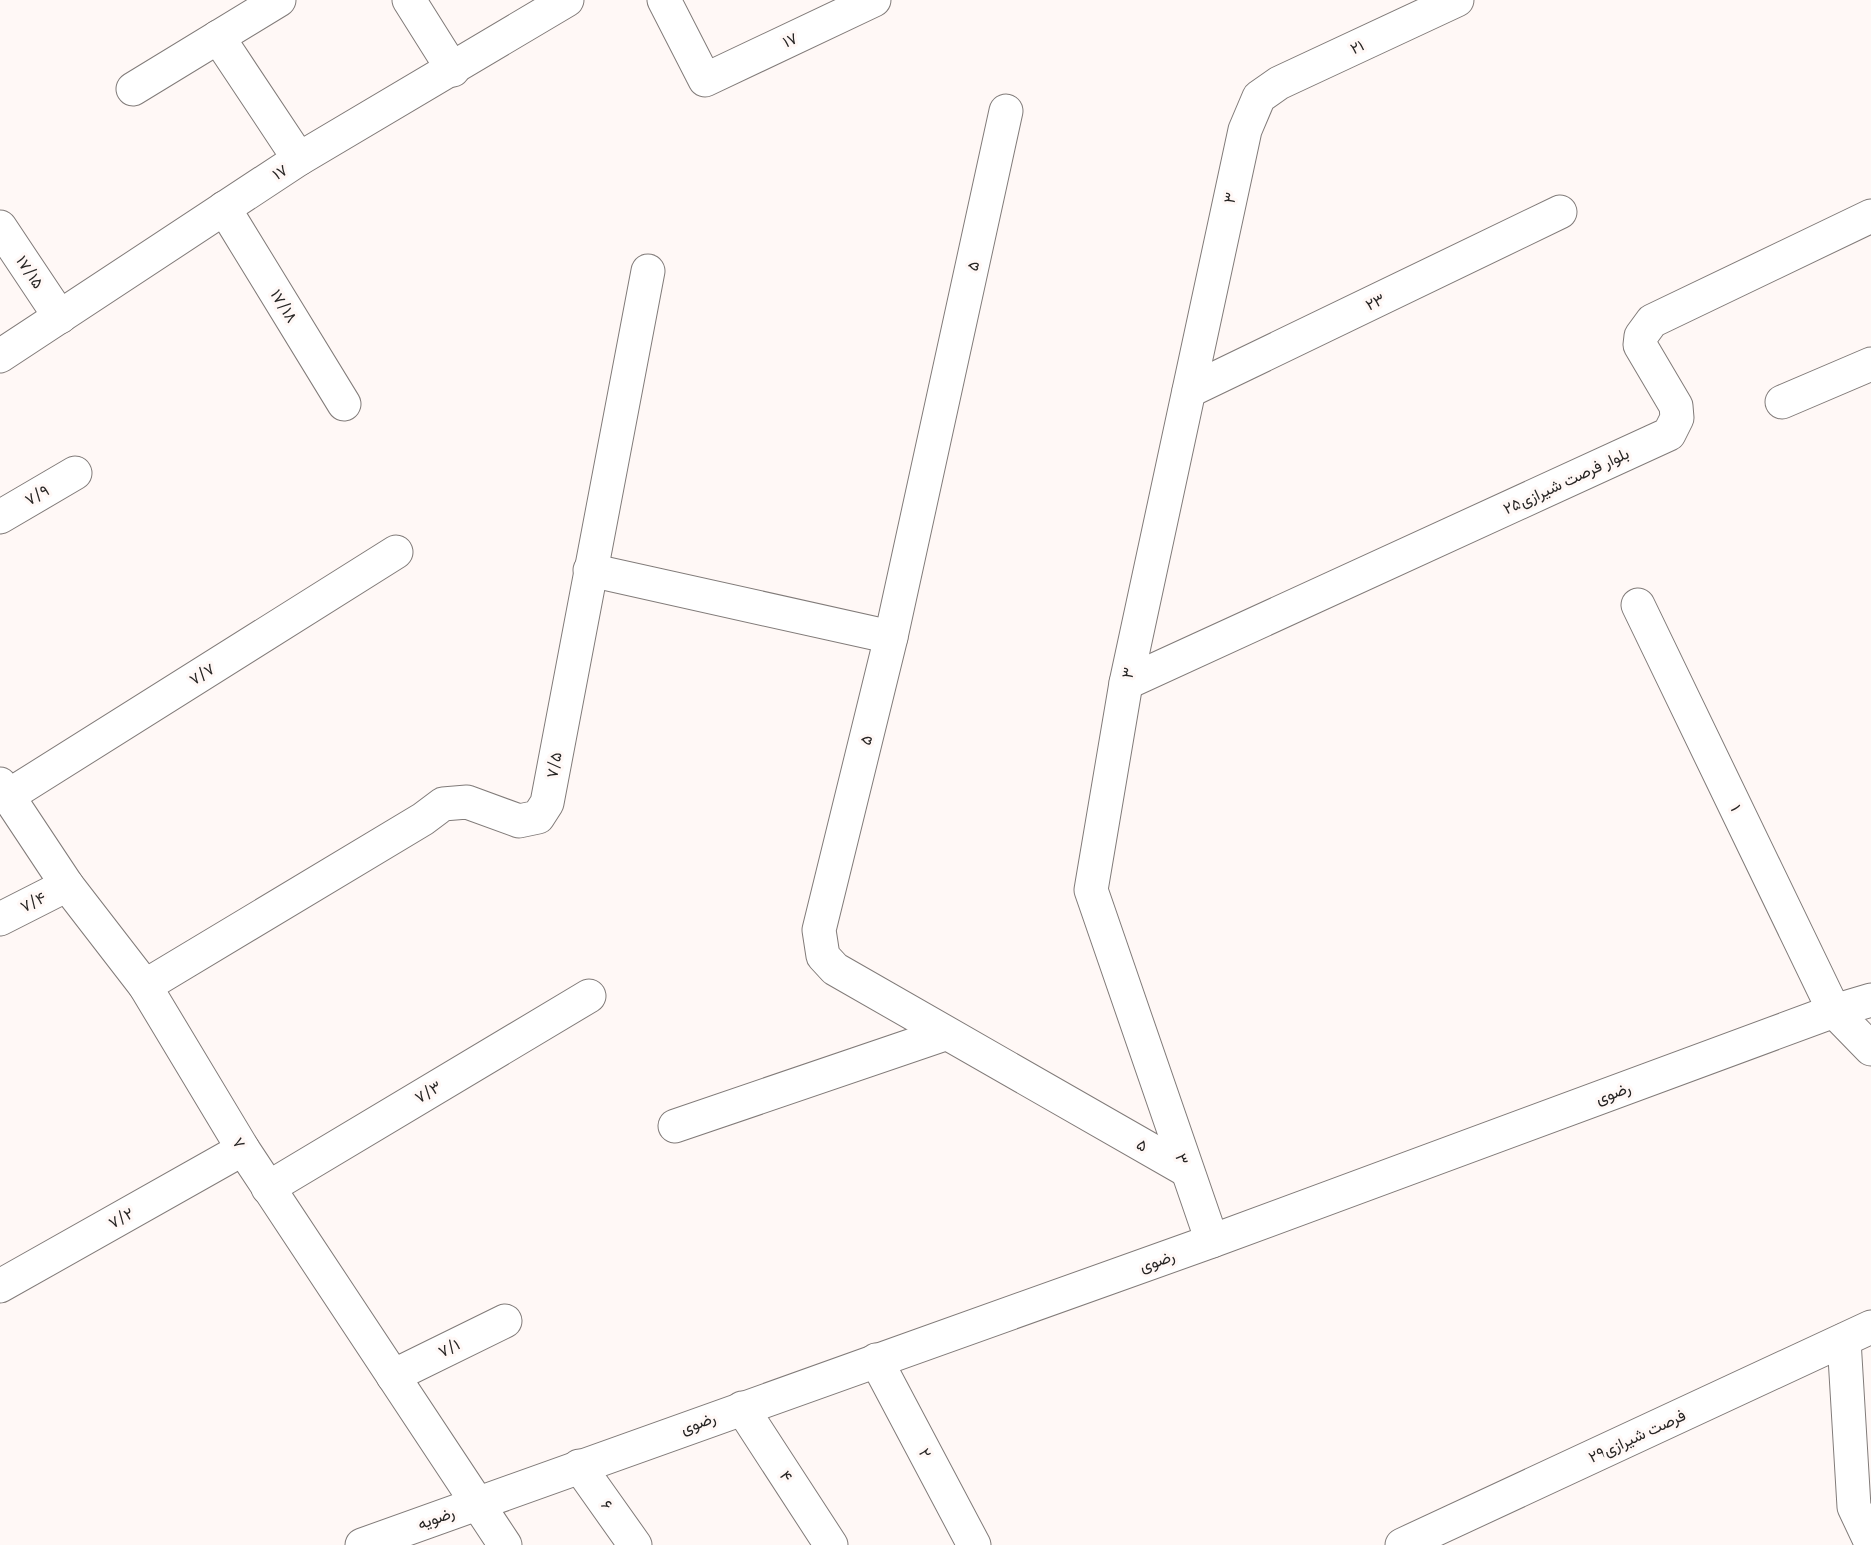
<svg xmlns="http://www.w3.org/2000/svg" width="1871" height="1545" viewBox="0 0 1871 1545" font-family="'Fira Sans Condensed',Vazirmatn,sans-serif">
  <style>
    .lines { fill: none; stroke-linecap: round; stroke-linejoin: round }
    .minor-casing { stroke: #817b79; stroke-width: 35 }
    .major-casing { stroke: #817b79; stroke-width: 35 }
    .minor { stroke: #fff; stroke-width: 33 }
    .major { stroke: #fff; stroke-width: 33 }
    .labels { text-anchor: middle; dominant-baseline: central; stroke-width: 6; stroke-linejoin: round; paint-order: stroke }
    .street-label { font-size: 16px; fill: #272524; stroke: #fff8f6 }
  </style>
  <rect width="100%" height="100%" fill="#fff8f6"/>
  <g class="lines">
    <g class="minor-casing">
      <g id="minor">
        <polyline points="409,0 453,70"/>
        <polyline points="664,0 705,80 874,0"/>
        <polyline points="218,37 299,159"/>
        <polyline points="133,89 279,0"/>
        <polyline points="1006,111 891,637 819,930 823,956 835,969 1186,1170"/>
        <polyline points="224,208 344,404"/>
        <polyline points="0,227 60,317"/>
        <polyline points="0,356 299,159 567,0"/>
        <polyline points="1189,391 1560,212"/>
        <polyline points="1782,402 1871,364"/>
        <polyline points="0,517 75,473"/>
        <polyline points="590,570 891,637"/>
        <polyline points="1638,605 1834,1011"/>
        <polyline points="1126,683 1669,434 1677,418 1676,406 1640,345 1641,336 1652,321 1871,216"/>
        <polyline points="0,784 67,885 145,986 243,1149 505,1545"/>
        <polyline points="8,796 396,552"/>
        <polyline points="0,919 67,885"/>
        <polyline points="145,986 423,819 443,804 467,802 519,821 538,817 547,803 648,271"/>
        <polyline points="675,1126 945,1034"/>
        <polyline points="268,1188 589,996"/>
        <polyline points="1212,1241 1091,890 1126,683 1245,130 1259,97 1279,83 1457,0"/>
        <polyline points="0,1286 243,1149"/>
        <polyline points="1844,1340 1854,1507 1871,1543"/>
        <polyline points="876,1360 974,1545"/>
        <polyline points="393,1376 505,1321"/>
        <polyline points="742,1408 831,1545"/>
        <polyline points="579,1466 635,1545"/>
        <polyline points="1402,1545 1871,1327"/>
      </g>
    </g>
    <g class="major-casing">
      <g id="major">
        <polyline points="1871,1000 1834,1011 1871,1049"/>
        <polyline points="362,1545 1212,1241 1834,1011"/>
      </g>
    </g>
    <use href="#minor" class="minor"/>
    <use href="#major" class="major"/>
  </g>
  <g class="labels">
    <g class="street-label">
      <text transform="translate(790 40) rotate(-25)">۱۷</text>
      <text transform="translate(1357 47) rotate(-25)">۲۱</text>
      <text transform="translate(280 172) rotate(-33)">۱۷</text>
      <text transform="translate(1230 198) rotate(-78)">۳</text>
      <text transform="translate(973 266) rotate(-78)">۵</text>
      <text transform="translate(30 272) rotate(56)">۱۷/۱۵</text>
      <text transform="translate(1375 302) rotate(-26)">۲۳</text>
      <text transform="translate(284 306) rotate(58)">۱۷/۱۸</text>
      <text transform="translate(1566 481) rotate(-25)">بلوار فرصت شیرازی۲۵</text>
      <text transform="translate(37 495) rotate(-30)">۷/۹</text>
      <text transform="translate(1128 673) rotate(-78)">۳</text>
      <text transform="translate(202 674) rotate(-32)">۷/۷</text>
      <text transform="translate(866 740) rotate(-76)">۵</text>
      <text transform="translate(554 765) rotate(-79)">۷/۵</text>
      <text transform="translate(1736 808) rotate(64)">۱</text>
      <text transform="translate(33 902) rotate(-27)">۷/۴</text>
      <text transform="translate(428 1092) rotate(-31)">۷/۳</text>
      <text transform="translate(1613 1093) rotate(-20)">رضوی</text>
      <text transform="translate(239 1143) rotate(59)">۷</text>
      <text transform="translate(1142 1145) rotate(30)">۵</text>
      <text transform="translate(1182 1159) rotate(71)">۳</text>
      <text transform="translate(121 1218) rotate(-29)">۷/۲</text>
      <text transform="translate(1157 1261) rotate(-19)">رضوی</text>
      <text transform="translate(449 1348) rotate(-26)">۷/۱</text>
      <text transform="translate(698 1423) rotate(-20)">رضوی</text>
      <text transform="translate(1637 1436) rotate(-25)">فرصت شیرازی۲۹</text>
      <text transform="translate(925 1453) rotate(62)">۲</text>
      <text transform="translate(786 1476) rotate(57)">۴</text>
      <text transform="translate(607 1505) rotate(55)">۶</text>
      <text transform="translate(436 1518) rotate(-20)">رضویه</text>
    </g>
  </g>
</svg>
